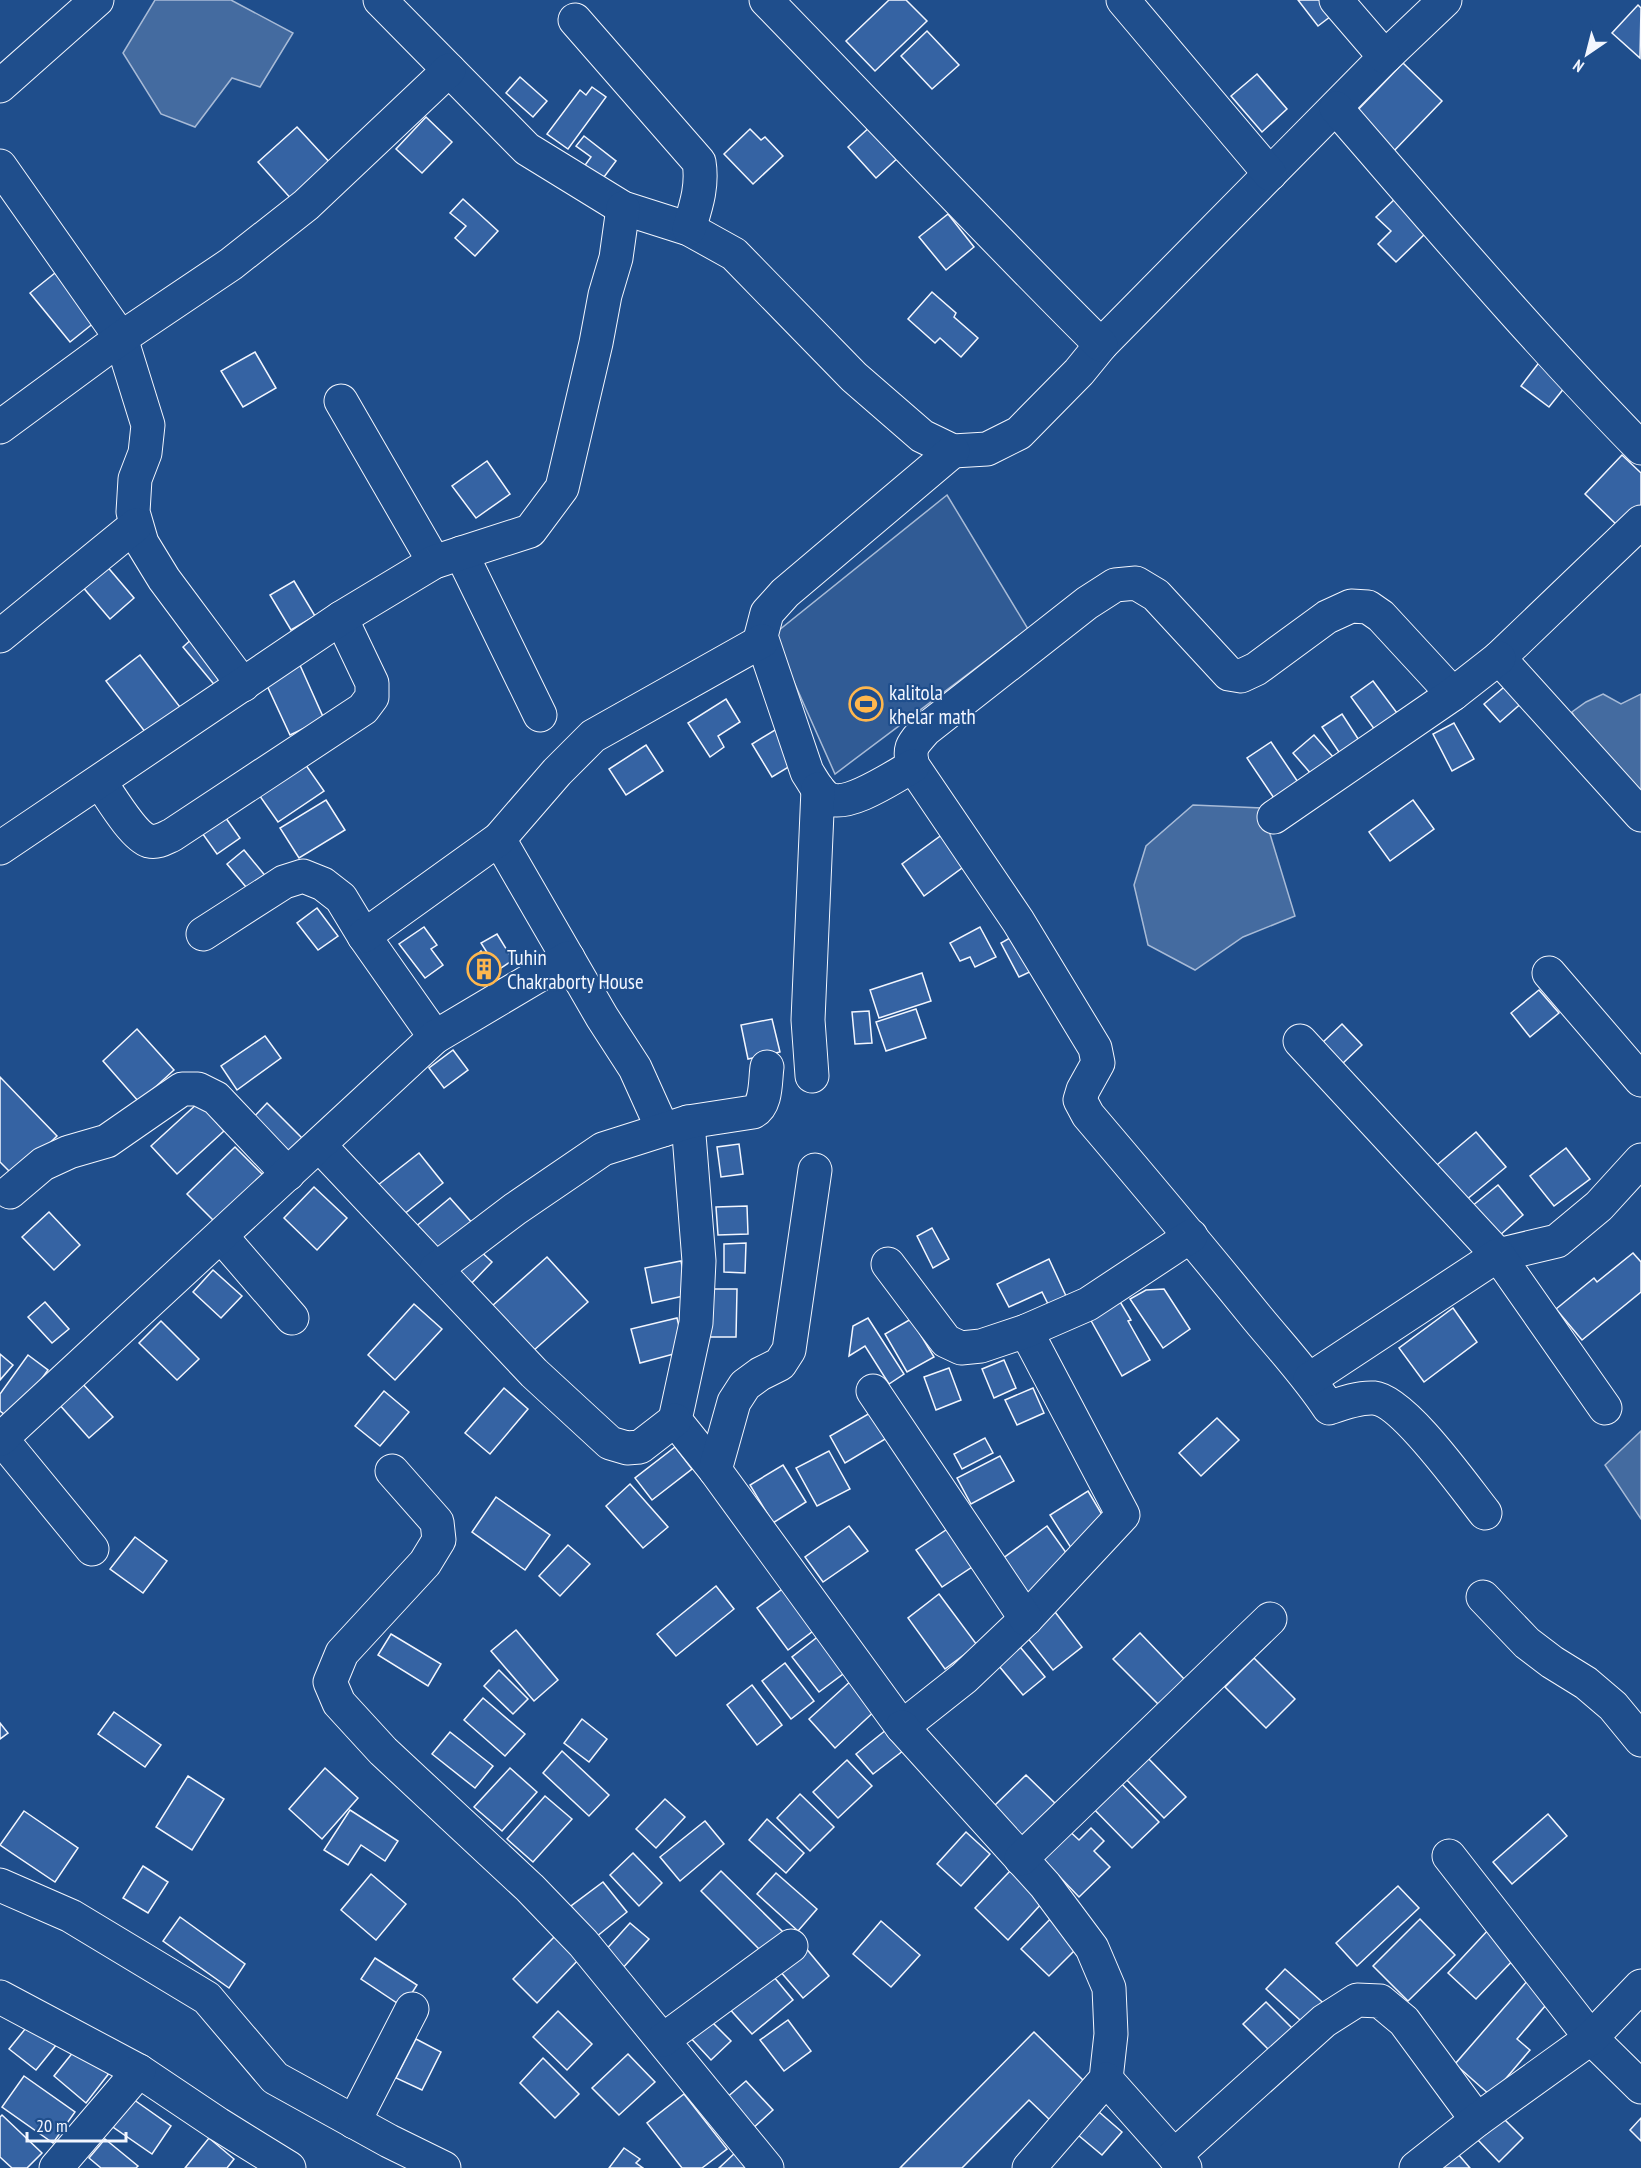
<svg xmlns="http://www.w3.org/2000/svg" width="1641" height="2168" viewBox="0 0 1641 2168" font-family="'PT Sans Narrow',sans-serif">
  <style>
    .built { fill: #305b95; stroke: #a8bbd7; stroke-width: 1.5 }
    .water { fill: #446ba0; stroke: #a8bbd7; stroke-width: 1.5 }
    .building { fill: #3563a3; stroke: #f2f6ff; stroke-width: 1.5 }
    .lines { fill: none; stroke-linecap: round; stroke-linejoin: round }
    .minor-casing { stroke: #f2f6ff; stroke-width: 35 }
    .minor { stroke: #1f4e8c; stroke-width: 33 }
    .labels { text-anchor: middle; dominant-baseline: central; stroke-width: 4.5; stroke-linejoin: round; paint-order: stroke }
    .poi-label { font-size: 21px; fill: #f2f6ff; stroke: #1f4e8c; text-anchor: start }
  </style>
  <rect width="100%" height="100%" fill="#1f4e8c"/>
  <polygon class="built" points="947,495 1028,629 835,774 773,635"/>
  <g class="water">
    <polygon points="155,0 231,0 293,33 260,87 232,78 195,127 161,114 123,53"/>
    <polygon points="1603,694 1621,704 1641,694 1641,801 1586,738 1572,712 1586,702"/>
    <polygon points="1193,805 1262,808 1295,916 1243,937 1195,970 1148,945 1134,885 1146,846"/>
    <polygon points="1641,1431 1641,1519 1605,1465"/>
  </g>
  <g class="building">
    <polygon points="889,0 906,0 927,21 875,71 846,41"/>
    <polygon points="1298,0 1330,0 1339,10 1318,26"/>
    <polygon points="1638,5 1641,8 1640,58 1612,33"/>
    <polygon points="927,31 959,65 932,89 901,56"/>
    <polygon points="1403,63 1442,101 1391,154 1351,117"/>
    <polygon points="1257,74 1287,109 1262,132 1231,96"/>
    <polygon points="520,77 547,101 533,117 506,93"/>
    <polygon points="592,87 606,97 568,149 547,134 580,90 586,95"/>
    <polygon points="426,117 452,142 422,173 396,149"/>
    <polygon points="872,125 901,155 876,178 848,147"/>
    <polygon points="297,127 333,166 294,202 258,162"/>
    <polygon points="750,129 761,140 765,137 783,156 753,184 724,154"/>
    <polygon points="584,136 616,161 601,181 583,168 591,157 576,146"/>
    <polygon points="1397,197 1429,230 1396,262 1378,244 1391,231 1376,217"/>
    <polygon points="463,199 498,231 475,256 455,238 466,226 450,213"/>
    <polygon points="948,214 974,247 946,270 919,237"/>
    <polygon points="55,273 95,322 70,342 30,293"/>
    <polygon points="932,292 956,313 954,317 978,338 961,357 940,338 935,343 908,319"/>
    <polygon points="255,352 276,388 243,407 221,371"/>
    <polygon points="1541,360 1569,382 1549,407 1521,386"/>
    <polygon points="1622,455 1641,473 1641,510 1622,530 1585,494"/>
    <polygon points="487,461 510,494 476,518 452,486"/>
    <polygon points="105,564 134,598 110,619 81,585"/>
    <polygon points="294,581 315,616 291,630 270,595"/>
    <polygon points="195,636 230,676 217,688 183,647"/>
    <polygon points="140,655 183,711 149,737 106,681"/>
    <polygon points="299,663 324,719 290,735 264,679"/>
    <polygon points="1373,681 1406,725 1383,741 1351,697"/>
    <polygon points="1509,683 1524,701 1500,722 1484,704"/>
    <polygon points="726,699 740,722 718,736 724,747 710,757 688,723"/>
    <polygon points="1342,714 1366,751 1347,764 1322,727"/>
    <polygon points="1454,723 1474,759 1452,771 1433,734"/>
    <polygon points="780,727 800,760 772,777 752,744"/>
    <polygon points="1314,735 1340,765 1319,783 1293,753"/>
    <polygon points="1271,742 1304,791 1280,807 1247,758"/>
    <polygon points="646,745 663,771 626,795 609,769"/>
    <polygon points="303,761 324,791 278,822 257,792"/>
    <polygon points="326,800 345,830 299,858 280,828"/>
    <polygon points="1413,800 1434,829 1390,861 1369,832"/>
    <polygon points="223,814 240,838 217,854 200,830"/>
    <polygon points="943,834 966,865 924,896 902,864"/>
    <polygon points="244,850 272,884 255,898 227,864"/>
    <polygon points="317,908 338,936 318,950 297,923"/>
    <polygon points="424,927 437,945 431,949 443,965 425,978 399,944"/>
    <polygon points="980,927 996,957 975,967 970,957 960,961 950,943"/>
    <polygon points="497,934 513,960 498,970 481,943"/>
    <polygon points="1015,935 1034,970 1019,977 1001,943"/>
    <polygon points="481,951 498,977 504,990 494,997 471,961"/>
    <polygon points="922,973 931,1001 879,1018 870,990"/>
    <polygon points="1539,990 1559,1013 1530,1037 1511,1013"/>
    <polygon points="916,1009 926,1038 886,1051 876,1022"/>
    <polygon points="869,1011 872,1043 855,1044 852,1012"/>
    <polygon points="772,1019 780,1052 748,1059 741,1025"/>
    <polygon points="1342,1024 1362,1045 1341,1065 1321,1044"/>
    <polygon points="137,1029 174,1070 139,1102 103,1061"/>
    <polygon points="265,1036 281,1058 237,1090 221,1066"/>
    <polygon points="453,1050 468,1070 444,1088 429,1068"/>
    <polygon points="0,1077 57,1136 15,1177 0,1162"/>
    <polygon points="199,1102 224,1131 177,1174 151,1146"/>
    <polygon points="267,1103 309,1145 291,1163 249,1122"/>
    <polygon points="1476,1132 1506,1167 1460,1205 1431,1170"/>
    <polygon points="739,1144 743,1174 721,1177 717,1147"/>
    <polygon points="235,1147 266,1178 218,1225 187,1194"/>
    <polygon points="1566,1148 1590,1179 1554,1206 1530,1176"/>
    <polygon points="419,1153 443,1183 403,1215 378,1185"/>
    <polygon points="1498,1185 1523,1215 1492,1242 1466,1211"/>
    <polygon points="314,1187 347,1218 317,1250 284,1218"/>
    <polygon points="450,1198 474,1225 438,1256 414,1228"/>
    <polygon points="747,1206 748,1234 718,1235 716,1207"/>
    <polygon points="49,1212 80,1245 54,1270 22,1237"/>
    <polygon points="932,1228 949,1259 933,1268 917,1236"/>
    <polygon points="472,1243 492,1262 466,1289 447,1270"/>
    <polygon points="746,1243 745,1273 724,1272 724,1244"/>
    <polygon points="1633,1253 1641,1262 1641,1292 1582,1340 1556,1309 1594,1278 1597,1282"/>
    <polygon points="547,1257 588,1302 533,1351 492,1306"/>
    <polygon points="1049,1259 1067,1298 1049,1306 1042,1292 1009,1307 997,1284"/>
    <polygon points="681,1261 688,1295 652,1303 645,1268"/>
    <polygon points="213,1270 242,1296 221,1318 193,1292"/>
    <polygon points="709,1289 737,1289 736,1337 708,1337"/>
    <polygon points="1164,1289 1190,1329 1163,1348 1130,1299 1146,1290"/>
    <polygon points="1119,1300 1131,1320 1128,1321 1150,1360 1122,1376 1089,1317"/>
    <polygon points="45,1302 69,1329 52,1343 28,1317"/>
    <polygon points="414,1304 442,1329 395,1380 368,1355"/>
    <polygon points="1453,1308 1477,1342 1424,1382 1399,1348"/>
    <polygon points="677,1318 685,1351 640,1363 631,1329"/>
    <polygon points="868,1318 904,1374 889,1384 865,1346 849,1356 853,1326"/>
    <polygon points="911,1319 934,1357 907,1372 885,1334"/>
    <polygon points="161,1321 199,1359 177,1380 139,1343"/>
    <polygon points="0,1354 13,1365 0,1380"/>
    <polygon points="28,1355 48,1370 12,1420 0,1411 0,1394"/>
    <polygon points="1004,1360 1016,1388 994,1398 982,1369"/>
    <polygon points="949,1368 961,1400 936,1410 924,1377"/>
    <polygon points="81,1382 113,1417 89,1438 58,1403"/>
    <polygon points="504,1388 528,1409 490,1454 465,1433"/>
    <polygon points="1033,1388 1044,1413 1017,1425 1005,1400"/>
    <polygon points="384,1391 409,1412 380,1446 355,1426"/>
    <polygon points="877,1409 892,1435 845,1463 830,1436"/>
    <polygon points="1217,1418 1239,1440 1201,1476 1179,1453"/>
    <polygon points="985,1438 993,1453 962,1469 954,1454"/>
    <polygon points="675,1447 692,1469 652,1500 635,1478"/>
    <polygon points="829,1451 850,1489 817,1506 796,1468"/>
    <polygon points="1000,1456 1014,1481 971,1504 957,1478"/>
    <polygon points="783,1465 806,1502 773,1523 750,1485"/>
    <polygon points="630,1484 668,1527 643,1548 606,1506"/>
    <polygon points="1088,1491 1107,1523 1073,1551 1050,1515"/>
    <polygon points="496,1497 550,1535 525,1570 472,1532"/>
    <polygon points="955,1524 981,1561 942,1587 916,1550"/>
    <polygon points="849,1526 868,1551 823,1582 805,1557"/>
    <polygon points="1047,1526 1072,1561 1028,1593 1002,1559"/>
    <polygon points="135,1537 167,1561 143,1593 110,1569"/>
    <polygon points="568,1545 590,1564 560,1596 539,1576"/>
    <polygon points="789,1584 821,1625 788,1650 757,1608"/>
    <polygon points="716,1586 734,1609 676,1656 657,1634"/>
    <polygon points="939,1594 977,1645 945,1669 908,1618"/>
    <polygon points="1052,1608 1082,1647 1053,1670 1022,1631"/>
    <polygon points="516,1630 558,1680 534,1701 491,1651"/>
    <polygon points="1140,1633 1186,1681 1160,1706 1113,1659"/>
    <polygon points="391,1634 441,1664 428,1686 378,1655"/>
    <polygon points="820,1635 847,1671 819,1692 792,1657"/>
    <polygon points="1016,1642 1045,1677 1023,1695 994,1660"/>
    <polygon points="1254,1658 1295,1699 1266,1728 1225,1687"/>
    <polygon points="785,1663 814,1701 791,1719 762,1681"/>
    <polygon points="499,1670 528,1699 513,1714 484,1686"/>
    <polygon points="853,1679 878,1708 835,1748 809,1719"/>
    <polygon points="752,1685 782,1725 757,1745 727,1705"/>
    <polygon points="483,1698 525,1734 505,1756 464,1720"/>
    <polygon points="114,1712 161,1745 145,1767 98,1734"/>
    <polygon points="582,1719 607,1739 589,1762 564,1743"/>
    <polygon points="0,1723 8,1733 0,1739"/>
    <polygon points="891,1726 908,1747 873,1774 856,1754"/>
    <polygon points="450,1732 493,1766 475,1788 432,1754"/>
    <polygon points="562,1751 609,1795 589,1816 543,1773"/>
    <polygon points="1143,1753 1186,1797 1164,1818 1121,1774"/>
    <polygon points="847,1760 872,1786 838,1818 813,1792"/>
    <polygon points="325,1768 358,1798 322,1839 289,1809"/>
    <polygon points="510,1768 537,1792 502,1831 474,1807"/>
    <polygon points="1112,1774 1159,1822 1132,1848 1085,1800"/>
    <polygon points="1026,1775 1060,1808 1026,1842 992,1808"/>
    <polygon points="188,1776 224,1799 192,1850 156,1827"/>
    <polygon points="800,1794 834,1827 810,1851 777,1818"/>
    <polygon points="545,1796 572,1819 533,1862 507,1839"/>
    <polygon points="665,1799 685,1817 656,1848 636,1829"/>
    <polygon points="350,1810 398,1841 385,1861 361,1845 348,1865 324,1850"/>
    <polygon points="24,1811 78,1848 55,1882 0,1845"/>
    <polygon points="1548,1814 1567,1836 1512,1884 1493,1862"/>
    <polygon points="767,1819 804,1853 786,1873 749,1840"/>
    <polygon points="705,1821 724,1844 680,1881 660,1857"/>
    <polygon points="1064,1826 1079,1840 1091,1828 1104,1841 1094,1851 1110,1867 1079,1897 1037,1853"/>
    <polygon points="966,1832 990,1854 961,1886 937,1864"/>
    <polygon points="633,1853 662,1883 639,1906 610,1875"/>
    <polygon points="143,1866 168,1882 148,1913 123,1898"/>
    <polygon points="721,1871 784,1933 763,1953 701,1891"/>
    <polygon points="1010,1871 1043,1902 1008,1940 975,1908"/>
    <polygon points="776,1873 817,1909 798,1931 757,1894"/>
    <polygon points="371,1874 406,1904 376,1940 341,1910"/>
    <polygon points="603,1882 627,1912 596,1937 571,1906"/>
    <polygon points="1398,1886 1419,1908 1357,1966 1336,1943"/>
    <polygon points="1055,1914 1083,1942 1049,1976 1021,1949"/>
    <polygon points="180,1917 245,1964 229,1988 163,1941"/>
    <polygon points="1420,1919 1455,1955 1408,2001 1373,1966"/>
    <polygon points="881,1921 920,1955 891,1987 853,1954"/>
    <polygon points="630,1923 649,1939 621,1970 603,1953"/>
    <polygon points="1489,1929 1517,1956 1476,1999 1448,1973"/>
    <polygon points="556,1935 580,1958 537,2003 513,1979"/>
    <polygon points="800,1941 829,1976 803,1998 774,1964"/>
    <polygon points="375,1958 417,1985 403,2007 361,1979"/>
    <polygon points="1285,1969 1329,2008 1311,2030 1266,1989"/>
    <polygon points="769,1971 793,2000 752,2034 727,2006"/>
    <polygon points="1528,1980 1551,1999 1517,2039 1530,2050 1491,2096 1455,2064"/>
    <polygon points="1266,2002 1301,2037 1278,2059 1243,2024"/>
    <polygon points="558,2011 592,2044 567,2070 533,2037"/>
    <polygon points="706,2016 731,2041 711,2060 687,2034"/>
    <polygon points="788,2020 811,2051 784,2071 760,2040"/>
    <polygon points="30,2023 57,2044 36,2070 9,2049"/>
    <polygon points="1034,2032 1087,2084 1051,2121 1029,2100 962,2168 900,2168"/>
    <polygon points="416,2039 441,2052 422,2090 396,2078"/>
    <polygon points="78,2046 110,2072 86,2103 54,2076"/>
    <polygon points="628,2054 655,2082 619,2115 592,2088"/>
    <polygon points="543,2058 579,2094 555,2118 520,2083"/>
    <polygon points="24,2076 75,2112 53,2143 2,2107"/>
    <polygon points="746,2081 773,2110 752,2129 725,2099"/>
    <polygon points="684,2094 727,2149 702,2168 682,2168 647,2123"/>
    <polygon points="130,2097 171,2126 152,2154 110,2125"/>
    <polygon points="1099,2112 1122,2132 1102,2155 1078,2135"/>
    <polygon points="2,2115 42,2153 27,2168 12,2168 0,2157 0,2117"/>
    <polygon points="1500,2115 1523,2138 1499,2162 1477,2139"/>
    <polygon points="1641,2118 1641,2141 1630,2130"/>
    <polygon points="209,2138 234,2159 227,2168 185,2168"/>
    <polygon points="105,2139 138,2166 136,2168 101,2168 89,2158"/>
    <polygon points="624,2148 640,2159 636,2163 643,2168 609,2168"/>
    <polygon points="736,2152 751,2168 719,2168"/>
    <polygon points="1458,2154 1470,2168 1441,2168"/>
  </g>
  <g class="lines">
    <g class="minor-casing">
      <g id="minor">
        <polyline points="380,0 527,149 623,208 689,229 734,254 854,377 922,436 953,451 987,449 1019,433 1079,372 1101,345 1385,57 1445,0"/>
        <path d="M 766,0 C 878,115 987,232 1101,345"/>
        <polyline points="1123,0 1270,174"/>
        <polyline points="1336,0 1385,57"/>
        <path d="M 575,20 L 699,162 C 703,186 696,206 689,229"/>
        <polyline points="0,86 97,0"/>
        <path d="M 1336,108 C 1436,223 1534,339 1641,448"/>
        <polyline points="0,166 121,338 148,425 145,453 135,479 133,512 142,543 164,579 243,685"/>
        <polyline points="341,401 434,562"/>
        <polyline points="0,427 121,338 231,264 306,205 449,70"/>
        <polyline points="1641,522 1499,658 1641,815"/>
        <polyline points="461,553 540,715"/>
        <polyline points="0,636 136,525"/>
        <path d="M 1453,694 L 1381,616 L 1368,607 L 1351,606 L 1327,617 L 1256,669 L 1241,676 L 1229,674 L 1156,595 L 1136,583 L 1115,585 L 1087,603 L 925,730 C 913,744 908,747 913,766 L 1018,921 L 1095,1048 L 1098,1063 L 1083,1090 L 1080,1100 L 1088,1115 C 1145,1182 1202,1250 1258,1319 C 1282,1348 1308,1376 1329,1408 C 1343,1403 1359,1397 1374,1398 C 1404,1401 1465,1488 1485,1513"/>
        <path d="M 913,766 C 895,776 847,809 827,798 C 818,792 813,781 807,772 L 761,636 L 767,613 L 785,593 L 953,451"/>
        <path d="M 100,782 C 110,796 133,836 149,841 C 158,843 165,838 172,835 L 363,709 L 372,697 L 372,683 L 341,618"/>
        <polyline points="1274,817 1453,694 1499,658"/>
        <polyline points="499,839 602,1017 635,1068 663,1130"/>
        <polyline points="0,848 341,618 434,562 530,531 562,488 596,343 605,295 616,258 623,208"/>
        <polyline points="203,934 284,882 303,876 323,884 341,898 364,936 435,1037"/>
        <polyline points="364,936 499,839 557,772 593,736 762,641"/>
        <polyline points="1549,973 1641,1080"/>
        <polyline points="1300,1041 1498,1255 1557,1241 1599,1206 1641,1160"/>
        <polyline points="812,1076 808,1020 818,789"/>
        <polyline points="688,1122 699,1261 696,1323 675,1420 715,1470"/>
        <polyline points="319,1145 534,1373 610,1443 627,1448 640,1447 675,1420"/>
        <polyline points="815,1170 789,1350 780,1364 760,1374 745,1385 734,1402 715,1470 902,1727 964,1678 1026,1619 1123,1515 1026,1331"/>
        <polyline points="10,1192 43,1164 69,1152 107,1141 182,1089 198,1089 216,1098 288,1174"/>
        <polyline points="221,1236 292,1318"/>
        <polyline points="888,1264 946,1341 961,1348 981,1346 1026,1331 1088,1304 1191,1236"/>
        <path d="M 436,1269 L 515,1209 L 603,1149 L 688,1122 L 753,1112 C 767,1105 765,1081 767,1067"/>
        <polyline points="1310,1379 1498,1255 1605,1408"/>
        <polyline points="873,1391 1026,1619"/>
        <polyline points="0,1437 92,1549"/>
        <polyline points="1,1439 435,1037 568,958"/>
        <polyline points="392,1471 437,1522 439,1540 425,1563 342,1653 330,1682 339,1703 383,1751 530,1888 583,1943 767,2168"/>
        <polyline points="1483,1597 1527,1643 1552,1662 1586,1683 1613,1706 1641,1740"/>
        <polyline points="902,1727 1045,1885 1092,1948 1109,1988 1111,2034 1106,2079 1029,2168"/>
        <polyline points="1449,1856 1591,2038 1641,2087"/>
        <polyline points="1021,1859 1270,1619"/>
        <polyline points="0,1885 71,1916 207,1998 275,2078 389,2141 444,2168"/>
        <polyline points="0,1997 139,2071 218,2124 289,2168"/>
        <polyline points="663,2040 791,1946"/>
        <polyline points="1106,2079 1185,2168"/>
        <polyline points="354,2122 412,2009"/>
        <polyline points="1174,2156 1324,2021 1357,2000 1380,2001 1404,2021 1477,2120"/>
        <polyline points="56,2168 139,2071"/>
        <polyline points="1416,2168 1477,2120 1591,2038 1641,1986"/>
      </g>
    </g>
    <use href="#minor" class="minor"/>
  </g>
  <defs>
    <g id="stadium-ring" transform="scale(1.725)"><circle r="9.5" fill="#1f4e8c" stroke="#ffb74d" stroke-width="1.5"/><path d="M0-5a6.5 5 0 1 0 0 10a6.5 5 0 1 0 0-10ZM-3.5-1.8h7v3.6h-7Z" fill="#ffb74d"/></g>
    <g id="building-ring" transform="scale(1.725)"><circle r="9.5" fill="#1f4e8c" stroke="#ffb74d" stroke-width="1.5"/><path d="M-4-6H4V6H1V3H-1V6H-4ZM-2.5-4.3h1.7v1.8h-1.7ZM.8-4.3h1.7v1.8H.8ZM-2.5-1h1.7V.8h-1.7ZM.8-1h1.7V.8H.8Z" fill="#ffb74d"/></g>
  </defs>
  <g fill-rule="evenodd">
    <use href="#stadium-ring" x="866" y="704"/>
    <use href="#building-ring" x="484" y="969"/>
  </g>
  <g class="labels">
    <g class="poi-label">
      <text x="889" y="692">kalitola<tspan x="889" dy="24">khelar math</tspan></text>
      <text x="507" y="957">Tuhin<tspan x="507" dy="24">Chakraborty House</tspan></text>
    </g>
  </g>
  <g transform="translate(1587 54) rotate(215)" stroke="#1f4e8c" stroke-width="4.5" paint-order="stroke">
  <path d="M0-4.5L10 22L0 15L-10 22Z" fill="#f2f6ff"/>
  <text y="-9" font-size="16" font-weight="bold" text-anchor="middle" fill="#f2f6ff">N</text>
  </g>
  <path d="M27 2132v9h99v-9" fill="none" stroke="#f2f6ff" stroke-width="3"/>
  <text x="36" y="2132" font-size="18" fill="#f2f6ff" stroke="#1f4e8c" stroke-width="4.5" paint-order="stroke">20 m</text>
</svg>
